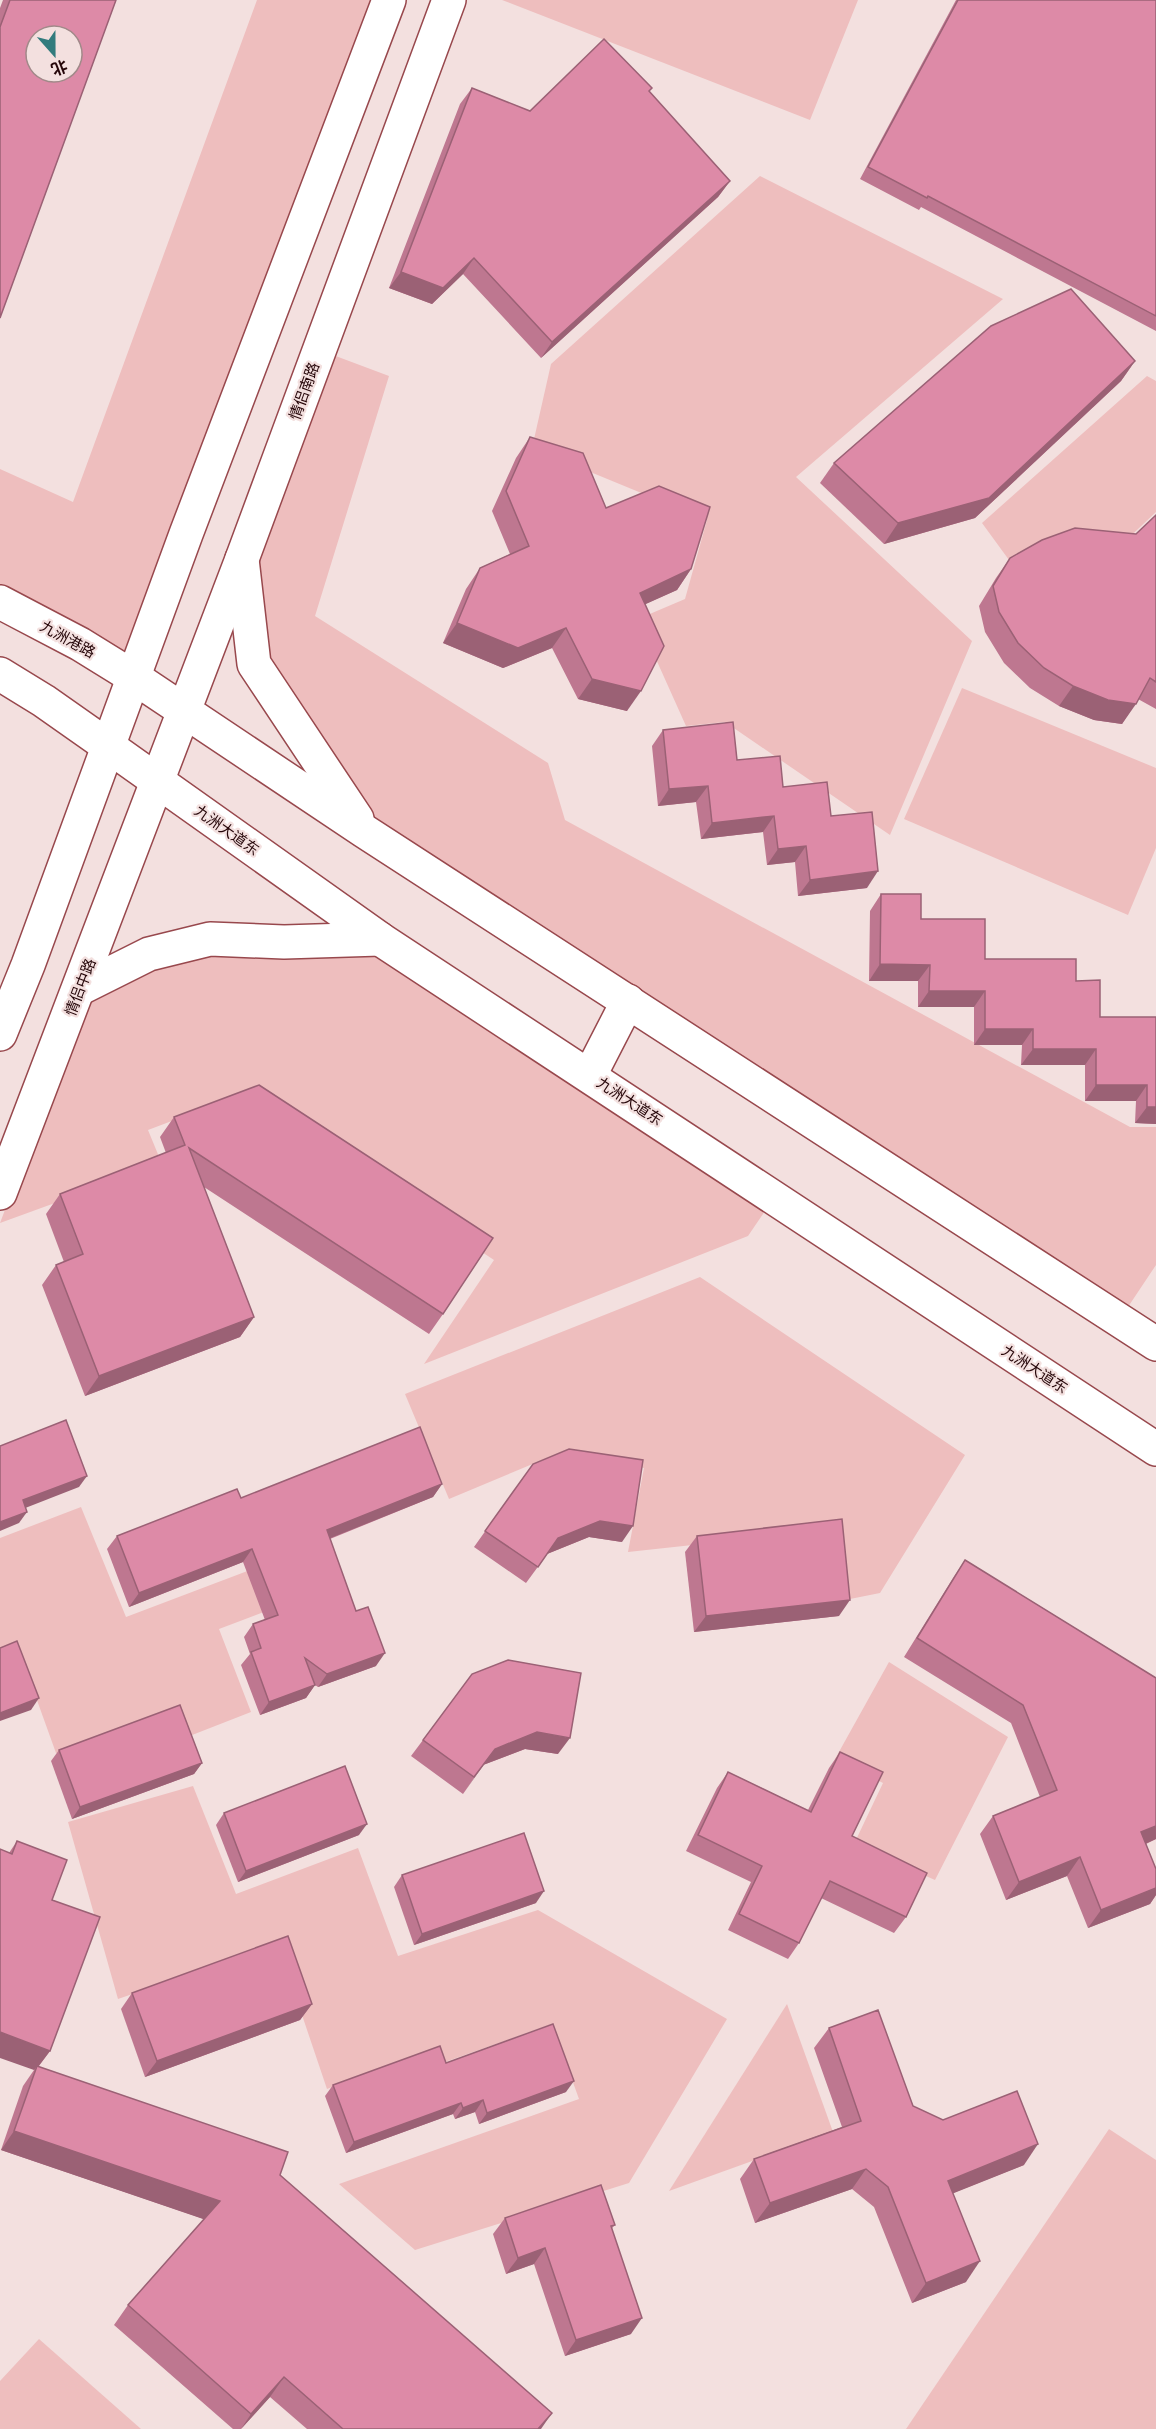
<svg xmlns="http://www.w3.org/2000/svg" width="1156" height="2429" viewBox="0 0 1156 2429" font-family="Manrope,'Noto Sans SC',sans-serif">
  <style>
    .green { fill: #eebebe }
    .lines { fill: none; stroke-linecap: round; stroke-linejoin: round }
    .tertiary-casing { stroke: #98484d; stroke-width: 36 }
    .primary-casing { stroke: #98484d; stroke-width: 36 }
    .trunk-casing { stroke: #98484d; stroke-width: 36 }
    .tertiary { stroke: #fff; stroke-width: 33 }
    .primary { stroke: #fff; stroke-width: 33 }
    .trunk { stroke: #fff; stroke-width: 33 }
    .wall { fill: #be7790 }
    .shaded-wall { fill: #9b6175 }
    .building { fill: #dd8aa7; stroke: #9b6175; stroke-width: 1.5; fill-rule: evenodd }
    .labels { text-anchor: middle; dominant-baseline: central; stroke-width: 4.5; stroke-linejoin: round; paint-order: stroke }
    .street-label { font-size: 15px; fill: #250609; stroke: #f3e0df }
  </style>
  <rect width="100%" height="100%" fill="#f3e0df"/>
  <g class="green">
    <polygon points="257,0 378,0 129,666 0,595 0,469 73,502"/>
    <polygon points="502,0 858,0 810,120"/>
    <polygon points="760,176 1003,299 796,477 972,641 890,835 725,722 686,726 638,619 685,599 707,520 532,448 551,364"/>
    <polygon points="333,355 389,376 315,616 548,763 565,820 1130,1127 1156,1127 1156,1265 1124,1313 372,823 263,657 255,556"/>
    <polygon points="1147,376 1156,381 1156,512 1119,547 1027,551 1009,560 982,523"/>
    <polygon points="962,688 1156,768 1156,848 1128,915 904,819"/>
    <polygon points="219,954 379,955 767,1208 748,1236 424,1364 494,1260 243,1094 148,1130 162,1164 0,1223 86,998 144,970"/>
    <polygon points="700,1277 965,1455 880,1593 850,1599 841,1529 628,1552 644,1468 559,1453 449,1499 405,1394"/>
    <polygon points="81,1507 126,1617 258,1567 327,1588 219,1629 251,1712 187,1737 56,1753 16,1642 0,1648 0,1538"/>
    <polygon points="889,1662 1008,1737 935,1880 854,1844 883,1783 835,1759"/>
    <polygon points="193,1786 236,1894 358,1848 398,1956 538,1910 727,2019 629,2183 415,2250 339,2184 579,2099 552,2024 445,2062 439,2047 327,2089 278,1944 118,1999 68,1822"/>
    <polygon points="787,2004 833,2132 669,2191"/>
    <polygon points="1109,2129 1156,2160 1156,2429 906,2429"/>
    <polygon points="39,2339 141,2429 0,2429 0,2381"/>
  </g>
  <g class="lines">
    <g class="tertiary-casing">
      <g id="tertiary">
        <polyline points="0,602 80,644 135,678"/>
        <polyline points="0,674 44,701 108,746"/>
      </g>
    </g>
    <g class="primary-casing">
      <g id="primary">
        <polyline points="242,559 254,664 357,819"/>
        <polyline points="135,678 364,831 1156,1344"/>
        <polyline points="108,746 380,939 1156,1449"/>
        <polyline points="79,989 149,954 210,939 284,942 380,939"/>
        <polyline points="590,1075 628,1001"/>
      </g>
    </g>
    <g class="trunk-casing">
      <g id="trunk">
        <polyline points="0,1034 28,965 186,534 389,0"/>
        <polyline points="0,1193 242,559 449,0"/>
      </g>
    </g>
    <use href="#tertiary" class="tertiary"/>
    <use href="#primary" class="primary"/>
    <use href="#trunk" class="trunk"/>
  </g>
  <g class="wall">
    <polygon points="3,0 116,0 0,318 0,8"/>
    <polygon points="956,0 1156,0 1156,331 921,207 919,210 860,179"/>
    <polygon points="472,88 530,111 649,92 730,181 718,197 541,358 463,274 432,304 389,288 460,104"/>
    <polygon points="1135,361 1121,381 975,518 884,544 820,483 834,463"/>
    <polygon points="530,437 606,508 691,569 677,590 645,604 627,711 578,699 552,648 503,668 443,643 466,589 480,568 510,554 492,511 516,458"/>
    <polygon points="1156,515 1156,709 1138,699 1122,724 1094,720 1059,706 1030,688 1004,663 985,632 979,606 996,578 1010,558 1136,534"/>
    <polygon points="663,730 737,760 783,787 831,816 867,888 798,896 795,862 767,865 763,832 701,839 696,802 658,806 652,746"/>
    <polygon points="881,894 985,959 1076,981 1100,1017 1156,1017 1156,1124 1135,1123 1136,1101 1085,1101 1085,1065 1021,1065 1022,1045 974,1045 974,1007 918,1007 918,981 869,981 870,911"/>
    <polygon points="174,1117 443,1314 429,1334 204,1187 254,1317 240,1337 85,1396 42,1285 56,1265 64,1262 46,1214 60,1194 166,1153 160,1137"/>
    <polygon points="533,1464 622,1542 589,1537 547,1554 526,1583 474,1547"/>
    <polygon points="442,1484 433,1497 330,1539 376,1666 318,1687 315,1685 306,1698 260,1715 241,1665 250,1654 244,1637 253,1624 265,1620 243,1562 129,1607 107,1549 117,1536 241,1498"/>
    <polygon points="697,1536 839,1616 694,1632 685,1552"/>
    <polygon points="965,1560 1156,1678 1156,1839 1146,1844 1156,1869 1156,1895 1150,1904 1088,1928 1067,1876 1006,1900 980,1834 993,1816 1040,1797 1011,1723 904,1657 953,1578"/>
    <polygon points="508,1660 558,1754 525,1749 483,1765 463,1794 411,1756 423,1740"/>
    <polygon points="59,1750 202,1763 194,1774 72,1819 51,1761"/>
    <polygon points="840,1752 852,1836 906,1917 894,1933 821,1898 799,1943 788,1959 728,1930 751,1882 686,1851 717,1788 728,1772 808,1810 829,1768"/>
    <polygon points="224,1813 359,1835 238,1882 216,1825"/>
    <polygon points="17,1841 52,1900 50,2051 38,2067 280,2175 541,2429 307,2429 270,2397 241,2429 233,2429 114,2325 128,2305 204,2219 1,2150 23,2086 34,2070 9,1853"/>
    <polygon points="402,1875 536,1903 414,1945 394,1887"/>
    <polygon points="132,1993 312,2004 300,2020 145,2077 121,2009"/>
    <polygon points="829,2028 913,2106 1024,2165 953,2193 966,2282 912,2303 874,2207 852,2189 755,2223 740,2179 754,2159 842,2127 814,2048"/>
    <polygon points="446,2063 566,2092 479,2124 475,2112 455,2119 453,2114 346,2153 325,2096 333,2085"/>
    <polygon points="505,2218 615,2225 612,2228 631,2334 565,2356 534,2264 506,2274 493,2234"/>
  </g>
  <g class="shaded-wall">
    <polygon points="730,181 718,197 541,358 552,342"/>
    <polygon points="474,258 463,274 432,304 389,288 401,272"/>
    <polygon points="1135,361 1121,381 975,518 884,544 898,523"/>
    <polygon points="691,569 677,590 626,613 640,593"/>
    <polygon points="457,623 566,628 552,648 503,668 443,643"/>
    <polygon points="592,679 641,691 627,711 578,699"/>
    <polygon points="1073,686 1136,704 1122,724 1094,720 1059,706"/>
    <polygon points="708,786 696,802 658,806 669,789"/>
    <polygon points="774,816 763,832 701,839 712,823"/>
    <polygon points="806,846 795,862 767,865 778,849"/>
    <polygon points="878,871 867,888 798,896 810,880"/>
    <polygon points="880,964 930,965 918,981 869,981"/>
    <polygon points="929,991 985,991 974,1007 918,1007"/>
    <polygon points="985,1029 1033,1029 1022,1045 974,1045"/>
    <polygon points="1033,1049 1096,1049 1085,1065 1021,1065"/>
    <polygon points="1096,1085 1147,1085 1136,1101 1085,1101"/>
    <polygon points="1147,1107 1156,1107 1156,1124 1135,1123"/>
    <polygon points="254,1317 240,1337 85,1396 99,1376"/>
    <polygon points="87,1476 79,1487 15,1512 23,1500"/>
    <polygon points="442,1484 433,1497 318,1543 327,1530"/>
    <polygon points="27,1512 19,1523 0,1531 0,1522"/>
    <polygon points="600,1521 633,1526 622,1542 589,1537 547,1554 526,1583 558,1538"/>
    <polygon points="252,1549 243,1562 129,1607 139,1593"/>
    <polygon points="850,1600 839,1616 694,1632 706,1616"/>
    <polygon points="385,1653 376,1666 318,1687 327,1674"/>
    <polygon points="315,1685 306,1698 260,1715 269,1702"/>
    <polygon points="39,1698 31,1710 0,1721 0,1713"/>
    <polygon points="537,1732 570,1738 558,1754 525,1749 483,1765 463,1794 495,1749"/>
    <polygon points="202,1763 194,1774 72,1819 80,1807"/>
    <polygon points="367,1824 359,1835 238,1882 246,1871"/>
    <polygon points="1156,1826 1156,1839 1129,1851 1141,1832"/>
    <polygon points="1080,1857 1067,1876 1006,1900 1019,1882"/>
    <polygon points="1156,1888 1156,1895 1150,1904 1088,1928 1101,1910"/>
    <polygon points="544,1891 536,1903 414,1945 422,1934"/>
    <polygon points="312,2004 300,2020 145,2077 157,2061"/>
    <polygon points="0,2032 50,2051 35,2071 37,2066 34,2070 0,2058"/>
    <polygon points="574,2081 566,2092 479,2124 487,2113"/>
    <polygon points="483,2100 475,2112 455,2119 463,2108"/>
    <polygon points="461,2103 453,2114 346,2153 354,2142"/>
    <polygon points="14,2131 220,2201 206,2220 1,2150"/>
    <polygon points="1038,2144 1024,2165 934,2201 948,2181"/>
    <polygon points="866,2169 852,2189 755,2223 770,2203"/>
    <polygon points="545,2248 534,2264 506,2274 518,2258"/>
    <polygon points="980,2261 966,2282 912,2303 926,2283"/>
    <polygon points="642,2318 631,2334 565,2356 576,2340"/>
    <polygon points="284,2377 270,2397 241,2429 251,2414"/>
    <polygon points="552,2413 541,2429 538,2429"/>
  </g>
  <g class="building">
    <path d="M 10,0 L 116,0 L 0,318 L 0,27 ZM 36,36 L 72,36 L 72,72 L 36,72 Z"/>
    <polygon points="958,0 1156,0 1156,316 928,196 927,198 868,167"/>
    <polygon points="604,39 652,88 649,91 730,181 552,342 474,258 443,288 401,272 472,88 530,111"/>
    <polygon points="1071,289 1135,361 989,498 898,523 834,463 991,326"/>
    <polygon points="530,437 583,453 606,508 659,486 710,507 691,569 640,593 664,646 641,691 592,679 566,628 518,648 457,623 480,568 529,546 506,491"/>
    <polygon points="1156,515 1156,682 1150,678 1136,704 1108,700 1073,686 1044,668 1018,643 999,612 993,586 1010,558 1042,540 1075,528 1136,534"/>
    <polygon points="733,722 737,760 780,756 783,787 827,782 831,816 872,812 878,871 810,880 806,846 778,849 774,816 712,823 708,786 669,789 663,730"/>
    <polygon points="881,894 921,894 921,919 985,919 985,959 1076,959 1076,981 1100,980 1100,1017 1156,1017 1156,1107 1147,1107 1147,1085 1096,1085 1096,1049 1033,1049 1033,1029 985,1029 985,991 929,991 930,965 880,964"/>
    <polygon points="259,1085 493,1238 443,1314 189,1148 254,1317 99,1376 56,1265 83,1254 60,1194 185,1145 174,1117"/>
    <polygon points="66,1420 87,1476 23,1500 27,1512 0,1522 0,1446"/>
    <polygon points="420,1427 442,1484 327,1530 356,1611 368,1607 385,1653 327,1674 305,1658 315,1685 269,1702 251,1652 261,1648 253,1624 278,1615 252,1549 139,1593 117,1536 237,1489 241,1498"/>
    <polygon points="569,1449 643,1460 633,1526 600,1521 558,1538 538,1567 485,1531 533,1464"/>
    <polygon points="842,1519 850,1600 706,1616 697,1536"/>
    <polygon points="965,1560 1156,1678 1156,1826 1141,1832 1156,1869 1156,1888 1101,1910 1080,1857 1019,1882 993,1816 1057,1790 1023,1705 917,1638"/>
    <polygon points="17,1641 39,1698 0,1713 0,1648"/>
    <polygon points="508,1660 581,1673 570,1738 537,1732 495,1749 474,1777 423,1740 472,1674"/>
    <polygon points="180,1705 202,1763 80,1807 59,1750"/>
    <polygon points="840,1752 883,1772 852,1836 927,1873 906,1917 830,1881 799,1943 739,1914 762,1866 698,1835 728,1772 811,1812"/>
    <polygon points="345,1766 367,1824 246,1871 224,1813"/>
    <polygon points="524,1833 544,1891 422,1934 402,1875"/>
    <polygon points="17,1841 67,1860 52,1900 100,1917 50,2051 0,2032 0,1849 12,1854"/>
    <polygon points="288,1936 312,2004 157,2061 132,1993"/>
    <polygon points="878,2010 913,2106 943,2120 1017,2091 1038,2144 948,2181 980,2261 926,2283 888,2187 866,2169 770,2203 754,2159 861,2121 829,2028"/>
    <polygon points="553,2024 574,2081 487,2113 483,2100 463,2108 461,2103 354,2142 333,2085 440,2046 446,2063"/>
    <polygon points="37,2066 288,2152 280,2175 552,2413 538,2429 343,2429 284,2377 251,2414 128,2305 220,2201 14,2131"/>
    <polygon points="601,2185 615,2225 611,2226 642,2318 576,2340 545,2248 518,2258 505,2218"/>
  </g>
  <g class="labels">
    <g class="street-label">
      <text transform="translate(304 391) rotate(-70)">情侣南路</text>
      <text transform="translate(68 639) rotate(29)">九洲港路</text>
      <text transform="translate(227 830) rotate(35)">九洲大道东</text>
      <text transform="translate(80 987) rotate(-69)">情侣中路</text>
      <text transform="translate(630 1101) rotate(33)">九洲大道东</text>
      <text transform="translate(1035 1369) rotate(33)">九洲大道东</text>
    </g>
  </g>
  <g transform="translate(54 54) rotate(159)"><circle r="28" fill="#f3e0df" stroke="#a18989" stroke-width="1.5"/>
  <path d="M0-4.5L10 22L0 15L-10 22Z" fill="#327b7d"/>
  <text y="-9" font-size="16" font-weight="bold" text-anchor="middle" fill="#250609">北</text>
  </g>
</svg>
